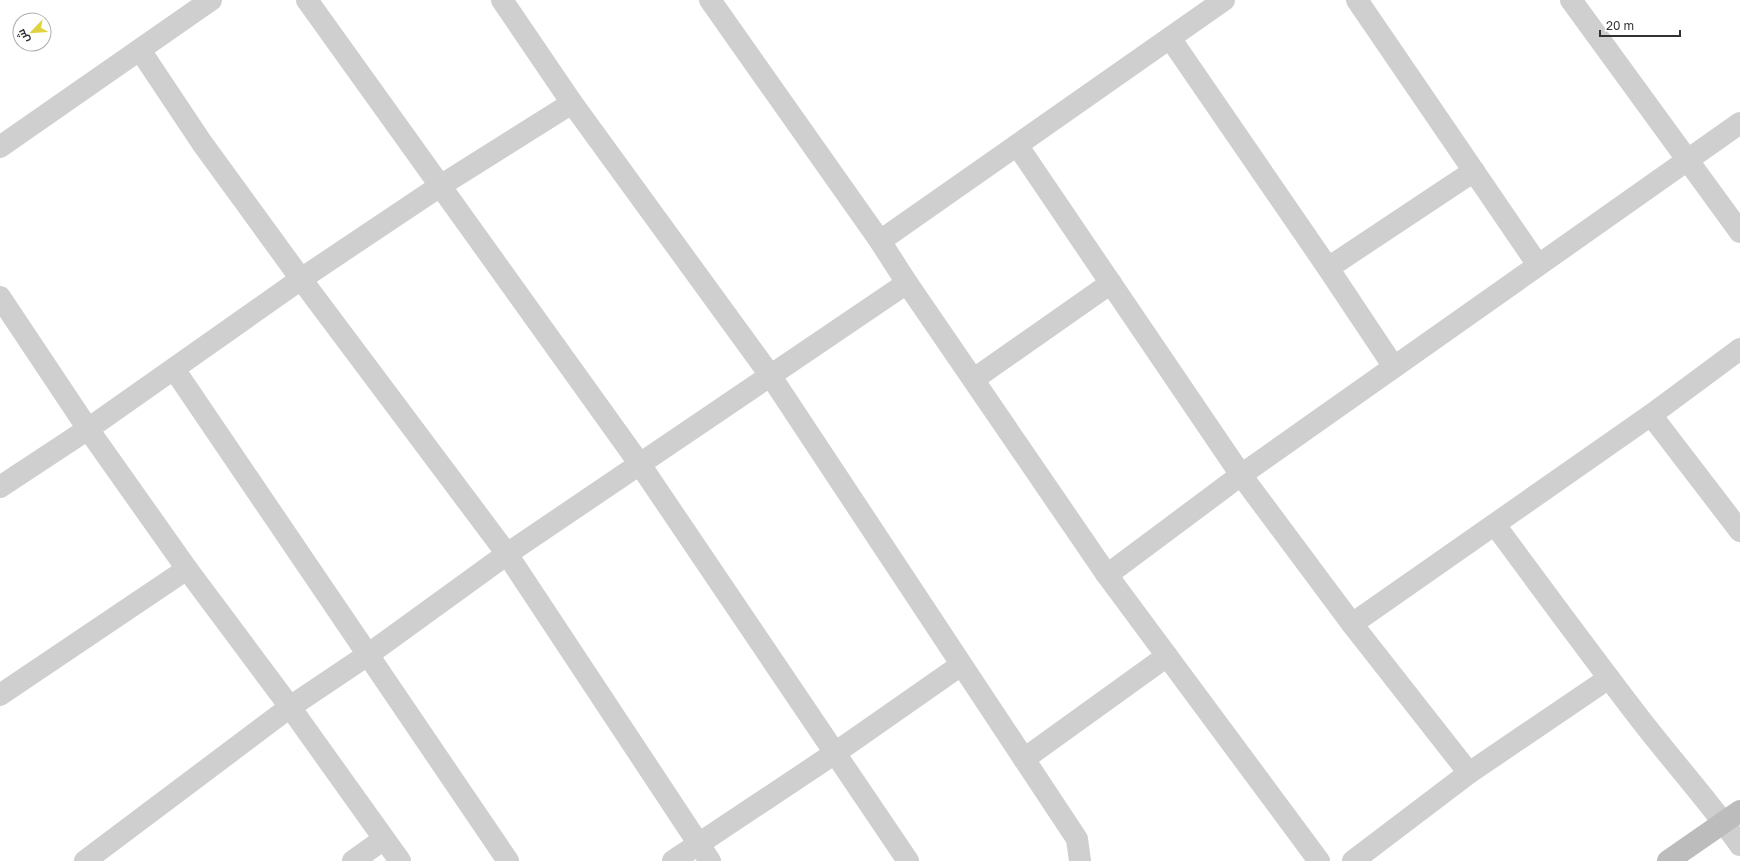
<svg xmlns="http://www.w3.org/2000/svg" width="1740" height="861" viewBox="0 0 1740 861" font-family="'Golos Text',Cairo,sans-serif">
  <style>
    .lines { fill: none; stroke-linecap: round; stroke-linejoin: round }
    .street { stroke: #cfcfcf; stroke-width: 22 }
    .secondary { stroke: #bcbcbc; stroke-width: 22 }
  </style>
  <rect width="100%" height="100%" fill="#fff"/>
  <g class="lines">
    <g class="street">
      <polyline points="307,0 639,463 908,861"/>
      <polyline points="502,0 572,103 770,375 1077,839 1080,861"/>
      <polyline points="710,0 880,241 907,283 1107,575 1319,861"/>
      <polyline points="1357,0 1538,265"/>
      <polyline points="1571,0 1740,232"/>
      <polyline points="1170,38 1328,268 1394,367"/>
      <polyline points="140,50 202,143 301,279 507,554 710,861"/>
      <polyline points="1017,145 1241,475 1352,624 1469,773"/>
      <polyline points="0,147 211,0"/>
      <polyline points="880,241 1224,0"/>
      <polyline points="1328,268 1474,171"/>
      <polyline points="0,297 88,429 187,569 290,707 400,861"/>
      <polyline points="174,369 508,861"/>
      <polyline points="974,379 1111,283"/>
      <polyline points="1651,415 1740,531"/>
      <polyline points="0,487 88,429 301,279 440,186 572,103"/>
      <path d="M 1495,525 C 1544,591 1593,658 1644,724 C 1676,765 1710,803 1740,845"/>
      <polyline points="1107,575 1241,475 1740,123"/>
      <polyline points="1352,624 1651,415 1740,349"/>
      <polyline points="0,695 187,569"/>
      <polyline points="1024,759 1167,656"/>
      <polyline points="85,861 290,707 369,654 507,554 907,283"/>
      <polyline points="353,861 384,839"/>
      <polyline points="673,861 835,753 961,665"/>
      <polyline points="1353,861 1469,773 1609,678"/>
    </g>
    <polyline class="secondary" points="1668,861 1740,811"/>
  </g>
  <g transform="translate(32 32) rotate(245)"><circle r="19" fill="#ffffff" stroke="#adadad"/>
  <path d="M0-3L7 15L0 10L-7 15Z" fill="#ded23f"/>
  <text y="-6" font-size="11" font-weight="bold" text-anchor="middle" fill="#323232">ش</text>
  </g>
  <path d="M1600 30v6h80v-6" fill="none" stroke="#323232" stroke-width="2"/>
  <text x="1606" y="30" font-size="12" fill="#323232" stroke="#ffffff" stroke-width="3" paint-order="stroke">20 m</text>
</svg>
